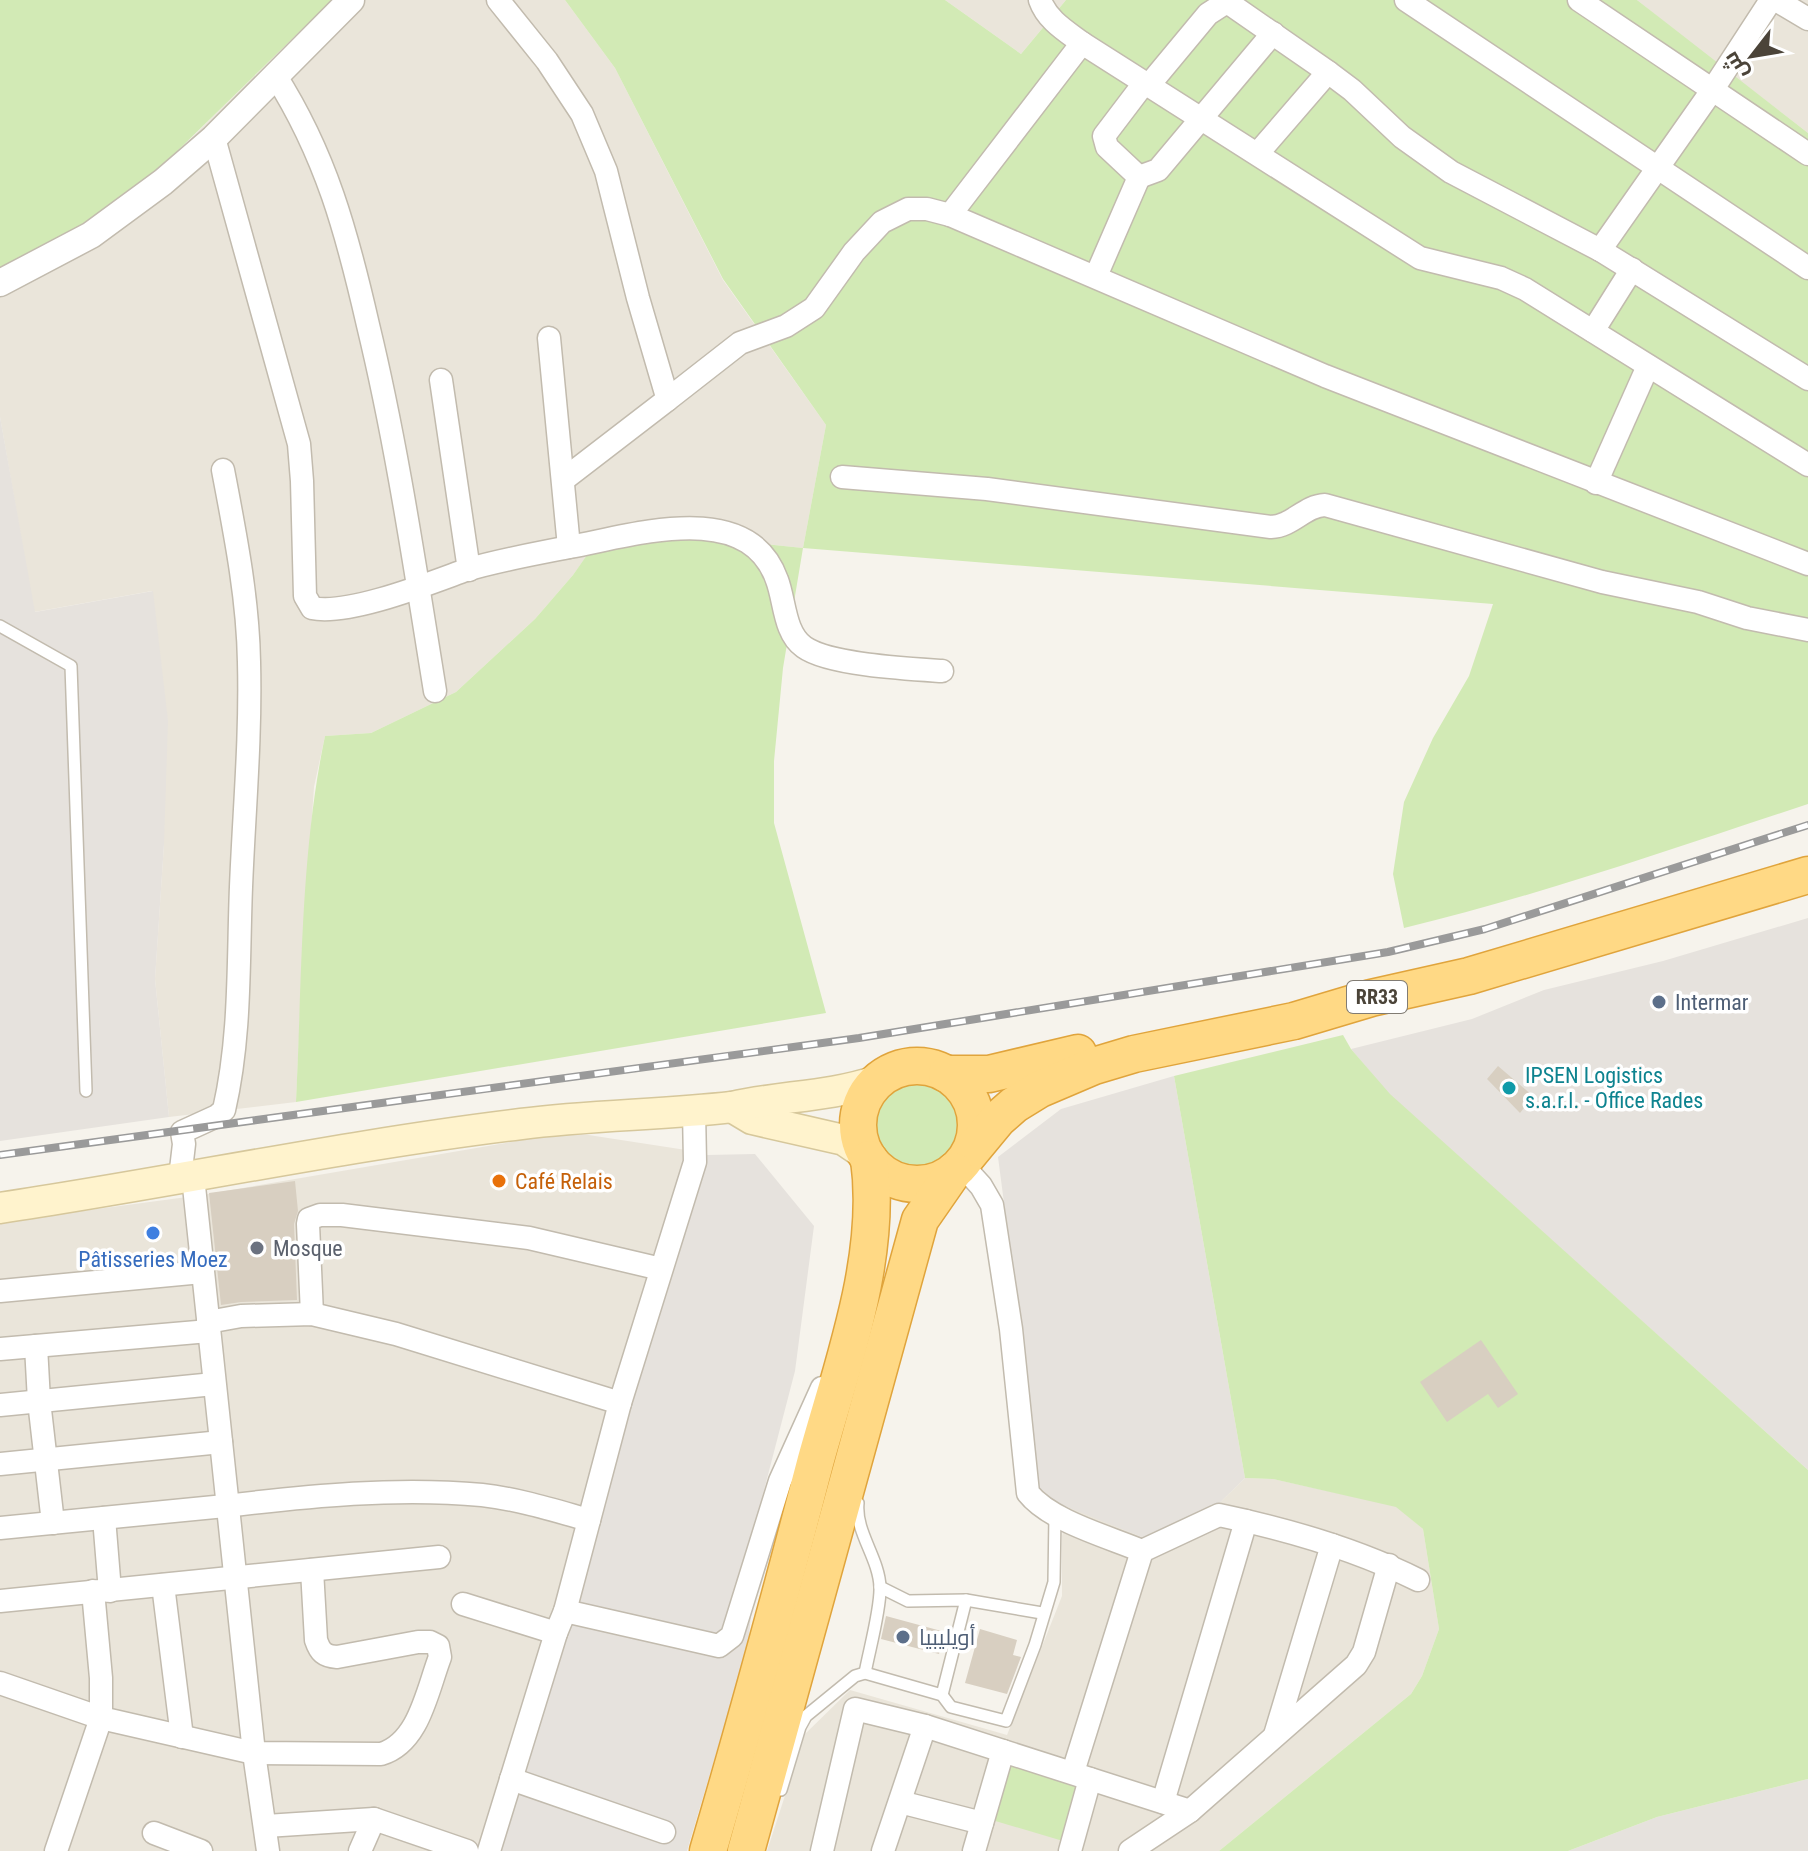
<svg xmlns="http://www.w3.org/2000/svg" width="1808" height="1851" viewBox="0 0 1808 1851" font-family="'Roboto Condensed',Cairo,sans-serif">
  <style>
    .residential { fill: #eae5da }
    .industrial { fill: #e6e2dd }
    .green { fill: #d2eab5 }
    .building { fill: #d8cfc1 }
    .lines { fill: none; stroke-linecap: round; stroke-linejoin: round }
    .service-casing { stroke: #c2bbae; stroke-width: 14 }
    .minor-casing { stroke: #c2bbae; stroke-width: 25 }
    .tertiary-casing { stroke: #c2bbae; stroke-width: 29 }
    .secondary-casing { stroke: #d6c79b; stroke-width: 33 }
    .trunk-casing { stroke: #e0a43c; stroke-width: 39 }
    .service { stroke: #fff; stroke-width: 11 }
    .minor { stroke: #fff; stroke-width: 22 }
    .tertiary { stroke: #fff; stroke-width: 26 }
    .secondary { stroke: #fff3cd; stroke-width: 30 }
    .trunk { stroke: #ffd985; stroke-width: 36 }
    .rail-casing { stroke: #9a9a9a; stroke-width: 8 }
    .rail { stroke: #fff; stroke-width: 5; stroke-dasharray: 15; stroke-linecap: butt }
    .service-dot { fill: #5c6f8a; stroke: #fff; stroke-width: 3 }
    .culture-dot { fill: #0f9aa8; stroke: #fff; stroke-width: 3 }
    .food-dot { fill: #e8710a; stroke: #fff; stroke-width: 3 }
    .shop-dot { fill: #3f7fe0; stroke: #fff; stroke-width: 3 }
    .worship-dot { fill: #6b7280; stroke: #fff; stroke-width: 3 }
    .labels { text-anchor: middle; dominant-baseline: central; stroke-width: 7; stroke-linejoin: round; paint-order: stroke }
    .shield { fill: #fff; stroke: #817c74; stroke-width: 2 }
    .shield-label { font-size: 20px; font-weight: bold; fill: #4b4439 }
    .service-label { font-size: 22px; fill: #4e5e75; stroke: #fff; text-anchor: start }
    .culture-label { font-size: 22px; fill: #0d838f; stroke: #fff; text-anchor: start }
    .food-label { font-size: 22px; fill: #c56008; stroke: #fff; text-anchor: start }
    .worship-label { font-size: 22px; fill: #5b616d; stroke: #fff; text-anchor: start }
    .shop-label { font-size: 22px; fill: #366cbe; stroke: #fff }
  </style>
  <rect width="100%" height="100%" fill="#f6f3ec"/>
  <g class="residential">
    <polygon points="332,0 565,0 615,68 723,280 826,425 803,548 607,528 573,575 535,619 456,692 371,733 325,736 314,787 303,948 296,1102 169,1117 155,979 164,844 152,591 34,612 0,417 0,277 176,153"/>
    <polygon points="945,0 1066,0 1021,54"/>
    <polygon points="1637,0 1808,0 1808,133 1702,52"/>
    <polygon points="569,1132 686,1150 484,1851 0,1851 0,1222 202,1195"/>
    <polygon points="1245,1478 1273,1479 1396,1506 1423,1529 1439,1629 1422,1676 1411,1694 1219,1851 767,1851 805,1734 850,1690 1007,1735 1062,1596 1062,1536 1069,1506 1149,1540 1193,1529"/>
  </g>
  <g class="industrial">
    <polygon points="0,417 35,612 153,591 168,721 164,844 155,979 169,1117 0,1141"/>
    <polygon points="1808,918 1808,1470 1389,1094 1351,1049 1472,1019 1544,990 1663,961"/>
    <polygon points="1174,1076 1245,1478 1193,1529 1149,1540 1043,1497 1038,1491 1028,1386 998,1157 1061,1109"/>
    <polygon points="686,1150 707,1155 755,1154 814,1226 795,1371 763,1494 748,1646 687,1851 484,1851"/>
    <polygon points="1808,1779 1808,1851 1568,1851 1657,1817"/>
  </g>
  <g class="green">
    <polygon points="0,0 332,0 125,202 0,277"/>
    <path d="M 565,0 L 945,0 L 1021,54 L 1066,0 L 1637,0 L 1808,133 L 1808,804 C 1674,848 1541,895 1404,928 L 1393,874 L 1404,802 L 1433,738 L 1469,676 L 1493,604 L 803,548 L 783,668 L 774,761 L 774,823 L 826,1013 L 296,1102 C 302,981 300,855 325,736 L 371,733 L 456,692 L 535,619 L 573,575 L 606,528 L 803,548 L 826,425 L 723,279 L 615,68 Z"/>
    <polygon points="1343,1035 1351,1049 1390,1094 1808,1470 1808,1779 1657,1817 1568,1851 1219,1851 1411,1694 1422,1676 1439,1629 1423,1529 1396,1507 1273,1479 1245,1478 1174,1076"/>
    <circle cx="915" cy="1125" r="42"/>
    <polygon points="1007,1765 1079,1786 1063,1841 992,1820"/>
  </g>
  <g class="building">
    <polygon points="1498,1066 1533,1096 1520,1113 1487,1079"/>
    <polygon points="295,1181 298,1211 294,1224 297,1300 241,1302 221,1305 209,1193"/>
    <polygon points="1481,1340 1518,1394 1498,1408 1488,1394 1447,1422 1420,1382"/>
    <polygon points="886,1616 945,1632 939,1654 881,1639"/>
    <polygon points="980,1629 1017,1640 1013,1655 1021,1657 1007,1694 965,1683"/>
  </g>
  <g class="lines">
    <g class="service-casing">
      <g id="service">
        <polyline points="0,626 71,666 86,1091"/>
        <path d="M 858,1503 C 855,1532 879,1558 880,1587 C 881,1608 869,1651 865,1673"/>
        <polyline points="880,1587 908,1601 966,1600 1042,1613"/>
        <polyline points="942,1695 966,1600"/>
        <polyline points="781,1790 800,1727 806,1716 855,1676 865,1673 942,1695 951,1707 1006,1721 1035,1645 1054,1582 1055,1514"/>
      </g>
    </g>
    <g class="minor-casing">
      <g id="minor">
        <polyline points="498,0 547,61 582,114 606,171 638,298 667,397 667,400 563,480"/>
        <path d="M 1040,0 C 1047,20 1066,31 1082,43 L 1420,258 L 1501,278 L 1525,289 L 1808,465"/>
        <polyline points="1406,0 1808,268"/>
        <polyline points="1579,0 1808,154"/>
        <polyline points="1776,0 1808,19"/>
        <path d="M 275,75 C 326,155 347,233 368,325 C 397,445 415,568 435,691"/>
        <polyline points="1149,85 1208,14 1225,3 1230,4 1328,72 1352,90 1402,137 1451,172 1600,250 1808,379"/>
        <path d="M 214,138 L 299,444 L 302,481 L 305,596 L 312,608 C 348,616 430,583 466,570 C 499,560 535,554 569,547 L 549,338"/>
        <polyline points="1258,153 1328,72"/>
        <polyline points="1139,177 1158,170 1273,33"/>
        <polyline points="950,215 1082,43"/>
        <polyline points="1600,250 1713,89 1771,0"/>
        <polyline points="1096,276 1139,177 1107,147 1104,136 1145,82"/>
        <polyline points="1593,331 1632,269"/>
        <polyline points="441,380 469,570"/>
        <polyline points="667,400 740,343 786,326 814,308 854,252 882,222 908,209 927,209 950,215 1325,376 1808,564"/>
        <path d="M 842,477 L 987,489 L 1271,527 C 1293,526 1304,506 1325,505 L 1602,582 L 1698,602 L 1747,618 L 1808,630"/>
        <polyline points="1596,483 1648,366"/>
        <path d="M 569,547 C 632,536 748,497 777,580 C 785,601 784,633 804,647 C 829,665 910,669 942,671"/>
        <path d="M 961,1164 L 981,1186 L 992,1205 L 1011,1329 L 1028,1493 C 1050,1521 1109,1537 1142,1551"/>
        <polyline points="193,1177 254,1753 268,1851"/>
        <path d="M 180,1178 L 184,1144 L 182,1132 L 217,1116 L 224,1110 C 241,1036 238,962 241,887 C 244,812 251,738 249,662 C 248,598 235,533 223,470"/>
        <polyline points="0,1291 202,1272"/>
        <polyline points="312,1314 308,1224 309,1219 320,1215 342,1215 529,1238 661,1269"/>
        <polyline points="208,1322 241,1316 312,1314 396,1334 620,1403"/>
        <polyline points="36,1346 39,1401 53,1523"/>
        <polyline points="0,1349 209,1331"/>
        <polyline points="0,1405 214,1384"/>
        <polyline points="0,1464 221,1442"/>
        <polyline points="104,1518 110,1591"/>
        <path d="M 0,1528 C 75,1521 150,1514 225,1506 C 310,1496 396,1487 482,1495 C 518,1499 553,1510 589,1520"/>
        <polyline points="163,1585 182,1737"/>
        <polyline points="0,1601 439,1557"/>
        <polyline points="463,1604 556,1633"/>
        <polyline points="565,1611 719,1646 732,1636 780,1481 822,1388"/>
        <path d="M 0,1683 L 101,1718 L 254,1753 L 381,1754 C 419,1743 427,1691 440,1657 L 438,1646 L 430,1642 L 418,1642 L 337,1657 C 324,1656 320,1652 316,1640 L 312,1570"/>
        <polyline points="1275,1735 1332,1545"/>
        <path d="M 1073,1772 L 1142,1551 L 1219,1515 C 1286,1529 1356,1549 1418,1580"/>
        <polyline points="511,1779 664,1832"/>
        <polyline points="900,1802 982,1823"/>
        <polyline points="1163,1802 1246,1521"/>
        <polyline points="266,1826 374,1819 467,1851"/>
        <polyline points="154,1833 201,1851"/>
        <polyline points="56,1851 101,1718 101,1678 93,1591"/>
        <polyline points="360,1851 374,1819"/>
        <polyline points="489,1851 556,1633 565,1611 620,1403 695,1162 694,1111"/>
        <polyline points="822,1851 855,1709 925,1726 1190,1811"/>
        <polyline points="883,1851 925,1726"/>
        <polyline points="974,1851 1003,1751"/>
        <polyline points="1070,1851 1090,1779"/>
        <polyline points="1130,1851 1190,1811 1356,1665 1364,1652 1389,1565"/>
      </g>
    </g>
    <g class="tertiary-casing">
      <polyline id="tertiary" points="0,283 91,235 163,182 214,138 351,0"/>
    </g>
    <g class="secondary-casing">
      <g id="secondary">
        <polyline points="732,1107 752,1119 844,1140 866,1155"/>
        <path d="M 0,1208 C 174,1182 346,1145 521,1124 C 591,1115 662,1115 732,1107 C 780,1096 829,1097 876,1081"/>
      </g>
    </g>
    <g class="trunk-casing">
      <g id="trunk">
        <circle cx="917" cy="1125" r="59"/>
        <polyline points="947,1074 989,1074 1078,1053"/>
        <polyline points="969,1154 998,1119 1014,1105 1040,1089 1094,1066 1134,1054 1294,1021 1371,998 1469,976 1808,875"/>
        <path d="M 708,1851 C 746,1722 781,1593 815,1463 C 841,1368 883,1258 869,1159"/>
        <polyline points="746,1851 920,1220 954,1171"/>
      </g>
    </g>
    <use href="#service" class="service"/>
    <use href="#minor" class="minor"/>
    <use href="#tertiary" class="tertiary"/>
    <use href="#secondary" class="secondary"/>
    <use href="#trunk" class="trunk"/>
    <g class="rail-casing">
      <polyline id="rail" points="0,1155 859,1038 1388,952 1485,929 1808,825"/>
    </g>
    <use href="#rail" class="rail"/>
  </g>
  <g class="service-dot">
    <circle cx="1659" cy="1002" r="8"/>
    <circle cx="903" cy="1637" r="8"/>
  </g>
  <circle class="culture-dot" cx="1509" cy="1088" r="8"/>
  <circle class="food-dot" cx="499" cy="1181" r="8"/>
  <circle class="shop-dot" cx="153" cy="1233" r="8"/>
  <circle class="worship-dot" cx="257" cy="1248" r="8"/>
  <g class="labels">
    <rect class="shield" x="1347" y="981" width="60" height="32" rx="6"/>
    <g class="shield-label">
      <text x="1377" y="997">RR33</text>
    </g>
    <g class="service-label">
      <text x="1675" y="1002">Intermar</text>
      <text x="919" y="1637">أويليبيا</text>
    </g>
    <g class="culture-label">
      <text x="1525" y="1075">IPSEN Logistics<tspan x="1525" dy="25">s.a.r.l. - Office Rades</tspan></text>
    </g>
    <g class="food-label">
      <text x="515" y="1181">Café Relais</text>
    </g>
    <g class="worship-label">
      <text x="273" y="1248">Mosque</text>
    </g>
    <g class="shop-label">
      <text x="153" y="1259">Pâtisseries Moez</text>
    </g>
  </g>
  <g transform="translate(1752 56) rotate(239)" stroke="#ffffff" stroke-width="6" paint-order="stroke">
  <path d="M0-6L14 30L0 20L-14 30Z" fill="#4b4439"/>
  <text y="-12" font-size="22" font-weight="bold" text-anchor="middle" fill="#4b4439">ش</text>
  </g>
</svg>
